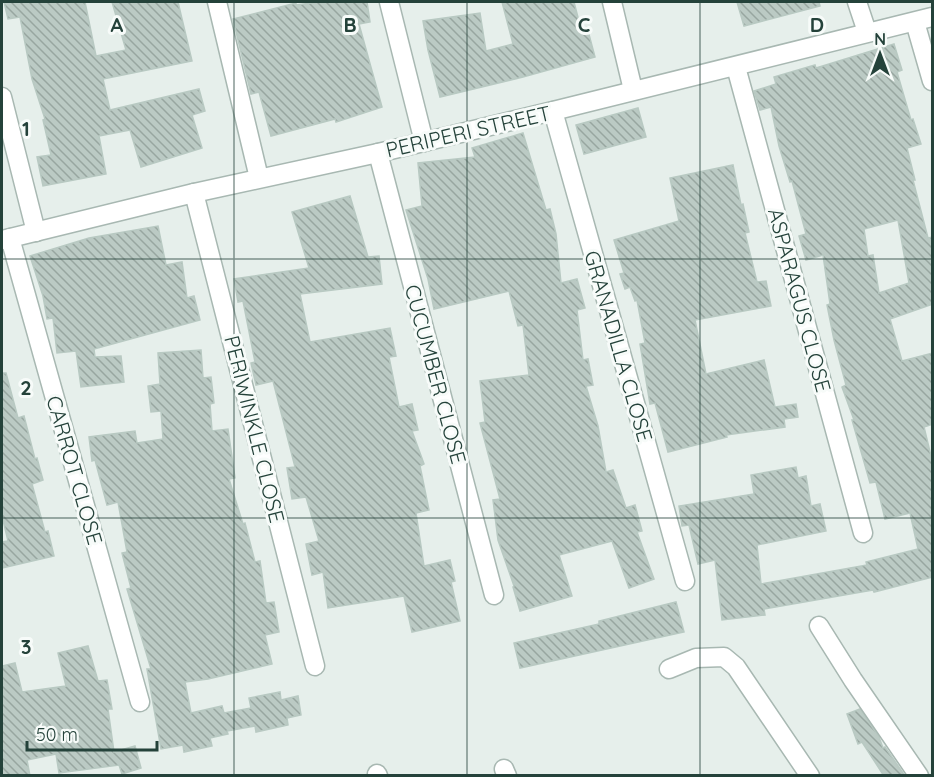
<svg xmlns="http://www.w3.org/2000/svg" width="934" height="777" viewBox="0 0 934 777" font-family="Quicksand,sans-serif">
  <style>
    .building { fill: url(#building-back-hatch); stroke: #b8c9c2; stroke-width: 1.5; fill-rule: evenodd }
    .lines { fill: none; stroke-linecap: round; stroke-linejoin: round }
    .minor-casing { stroke: #a8b8b2; stroke-width: 21 }
    .minor { stroke: #fff; stroke-width: 18 }
    .grid { fill: none; stroke: #24423a; stroke-width: 1.5; stroke-opacity: 0.55 }
    .labels { text-anchor: middle; dominant-baseline: central; stroke-width: 6; stroke-linejoin: round; paint-order: stroke }
    .street-label { font-size: 21px; fill: #24423a; stroke: #f7fbf9 }
    .grid-label { font-size: 20px; text-anchor: middle; font-weight: bold; fill: #24423a; stroke: #f7fbf9; stroke-width: 6; stroke-linejoin: round; paint-order: stroke }
  </style>
  <defs>
    <pattern id="building-back-hatch" width="6" height="6" patternUnits="userSpaceOnUse" patternTransform="scale(1.5)"><rect width="6" height="6" fill="#bbcac4"/><path d="M-1 5l2 2M0 0l6 6M5-1l2 2" fill="none" stroke="#98a6a0"/></pattern>
  </defs>
  <rect width="100%" height="100%" fill="#e6efeb"/>
  <g class="building">
    <polygon points="4,2 85,2 96,56 126,50 112,2 178,2 192,61 103,79 110,110 199,89 205,111 192,115 202,148 141,167 130,130 99,136 106,174 43,186 37,157 51,155 43,120 45,119 32,79 20,17 8,19"/>
    <polygon points="319,2 367,2 370,22 359,24 382,107 336,122 335,119 271,136 259,92 251,94 233,19 296,3 296,5"/>
    <polygon points="502,2 574,2 581,29 587,27 595,57 523,77 440,97 428,50 423,21 480,13 486,51 513,44"/>
    <polygon points="737,2 819,2 820,6 744,26"/>
    <path d="M 894,44 L 902,70 L 897,72 L 911,120 L 913,119 L 921,144 L 907,148 L 915,180 L 913,180 L 928,238 L 933,237 L 933,304 L 890,319 L 902,361 L 933,353 L 933,424 L 924,427 L 933,464 L 933,577 L 874,592 L 873,590 L 764,609 L 765,615 L 722,620 L 715,560 L 698,564 L 689,525 L 682,526 L 679,506 L 754,494 L 751,475 L 796,467 L 798,478 L 806,476 L 811,506 L 820,504 L 826,531 L 757,545 L 761,584 L 867,565 L 866,562 L 918,549 L 910,513 L 885,519 L 876,482 L 870,483 L 852,420 L 854,420 L 842,387 L 846,385 L 834,340 L 827,305 L 830,304 L 823,255 L 806,260 L 799,236 L 806,234 L 792,181 L 790,182 L 779,146 L 771,107 L 760,110 L 754,91 L 776,84 L 774,77 L 815,65 L 816,68 ZM 898,220 L 909,283 L 879,293 L 873,255 L 868,256 L 864,229 Z"/>
    <polygon points="638,108 646,137 584,154 576,125"/>
    <polygon points="523,133 546,210 550,209 556,234 561,283 577,279 585,308 577,310 583,360 588,359 593,385 586,386 598,426 606,472 613,470 626,508 635,505 642,531 637,532 654,579 629,588 612,541 559,555 572,596 520,611 513,587 514,586 498,540 493,500 500,499 480,423 485,422 480,381 529,375 523,325 518,326 509,291 434,309 428,279 406,210 422,206 418,163 475,157 472,148"/>
    <polygon points="733,165 741,205 743,204 749,232 745,233 757,282 766,281 771,306 695,320 706,374 764,360 775,407 796,404 798,417 784,419 785,427 726,435 727,437 668,452 655,403 650,404 640,344 645,343 637,300 635,301 630,287 625,289 620,274 624,273 614,240 679,221 670,178"/>
    <polygon points="350,196 368,257 379,256 382,284 300,294 310,342 390,328 396,356 389,357 399,407 412,404 418,430 412,431 424,464 420,466 429,510 416,513 424,566 450,560 455,581 451,582 460,621 412,632 404,596 328,608 323,572 312,575 306,544 319,541 306,497 292,499 287,468 295,467 273,381 256,385 251,363 255,362 243,301 238,302 234,279 309,268 292,212"/>
    <polygon points="158,226 166,265 182,262 187,298 194,296 200,320 94,349 95,357 121,356 124,382 81,387 76,351 57,353 53,318 47,319 43,296 30,256 89,238"/>
    <polygon points="201,350 203,378 211,377 214,403 210,404 212,431 228,429 235,478 229,479 243,524 245,523 255,562 260,561 266,603 274,602 279,632 265,635 272,664 208,679 185,682 191,713 222,706 224,713 251,708 249,698 280,692 281,700 298,696 301,715 287,718 288,725 256,732 255,726 227,731 228,734 210,738 212,746 184,752 183,745 161,749 147,669 151,669 127,589 131,588 122,553 127,552 118,502 107,505 95,460 92,461 89,437 135,431 137,443 163,439 161,411 151,412 148,386 160,384 158,353"/>
    <polygon points="2,373 6,373 18,418 24,416 35,459 37,458 43,480 32,484 45,532 48,531 54,556 2,568 2,542 8,541 2,516"/>
    <polygon points="676,602 684,632 520,668 514,643 599,624 599,621"/>
    <polygon points="88,646 98,681 107,680 112,709 108,709 114,752 135,746 141,768 122,774 119,765 59,773 56,754 27,760 30,776 2,776 2,666 15,663 22,692 66,686 58,653"/>
    <polygon points="860,709 879,737 883,748 885,747 905,776 884,776 862,742 858,744 847,714"/>
  </g>
  <g class="lines">
    <g class="minor-casing">
      <g id="minor">
        <polyline points="217,2 259,178"/>
        <polyline points="389,2 424,142"/>
        <polyline points="612,2 633,90"/>
        <polyline points="857,2 867,32"/>
        <polyline points="915,22 932,81"/>
        <polyline points="736,67 863,533"/>
        <polyline points="2,97 36,232"/>
        <polyline points="553,111 685,581"/>
        <polyline points="378,153 494,595"/>
        <polyline points="194,193 315,666"/>
        <polyline points="10,238 140,702"/>
        <polyline points="2,240 194,193 378,153 553,111 932,17"/>
        <polyline points="819,626 853,680 919,776"/>
        <polyline points="669,669 696,658 724,657 736,667 810,776"/>
        <polyline points="504,769 507,776"/>
        <polyline points="377,774 378,776"/>
      </g>
    </g>
    <use href="#minor" class="minor"/>
  </g>
  <path class="grid" d="M 234,2 L 234,776M 467,2 L 467,776M 700,2 L 700,776M 2,259 L 932,259M 2,518 L 932,518"/>
  <g class="labels">
    <g class="street-label">
      <text transform="translate(468 131) rotate(-13)">PERIPERI STREET</text>
      <text transform="translate(800 300) rotate(75)">ASPARAGUS CLOSE</text>
      <text transform="translate(619 346) rotate(74)">GRANADILLA CLOSE</text>
      <text transform="translate(436 374) rotate(75)">CUCUMBER CLOSE</text>
      <text transform="translate(255 429) rotate(76)">PERIWINKLE CLOSE</text>
      <text transform="translate(75 470) rotate(74)">CARROT CLOSE</text>
    </g>
  </g>
  <g class="grid-label">
    <text x="117" y="32">A</text>
    <text x="350" y="32">B</text>
    <text x="584" y="32">C</text>
    <text x="817" y="32">D</text>
    <text x="26" y="136">1</text>
    <text x="26" y="395">2</text>
    <text x="26" y="654">3</text>
  </g>
  <rect width="934" height="777" fill="none" stroke="#24423a" stroke-width="6"/>
  <g transform="translate(880 54)" stroke="#f7fbf9" stroke-width="4.5" paint-order="stroke">
  <path d="M0-4.5L10 22L0 15L-10 22Z" fill="#24423a"/>
  <text y="-9" font-size="16" font-weight="bold" text-anchor="middle" fill="#24423a">N</text>
  </g>
  <path d="M27 741v9h130v-9" fill="none" stroke="#24423a" stroke-width="3"/>
  <text x="36" y="741" font-size="18" fill="#24423a" stroke="#f7fbf9" stroke-width="4.5" paint-order="stroke">50 m</text>
</svg>
